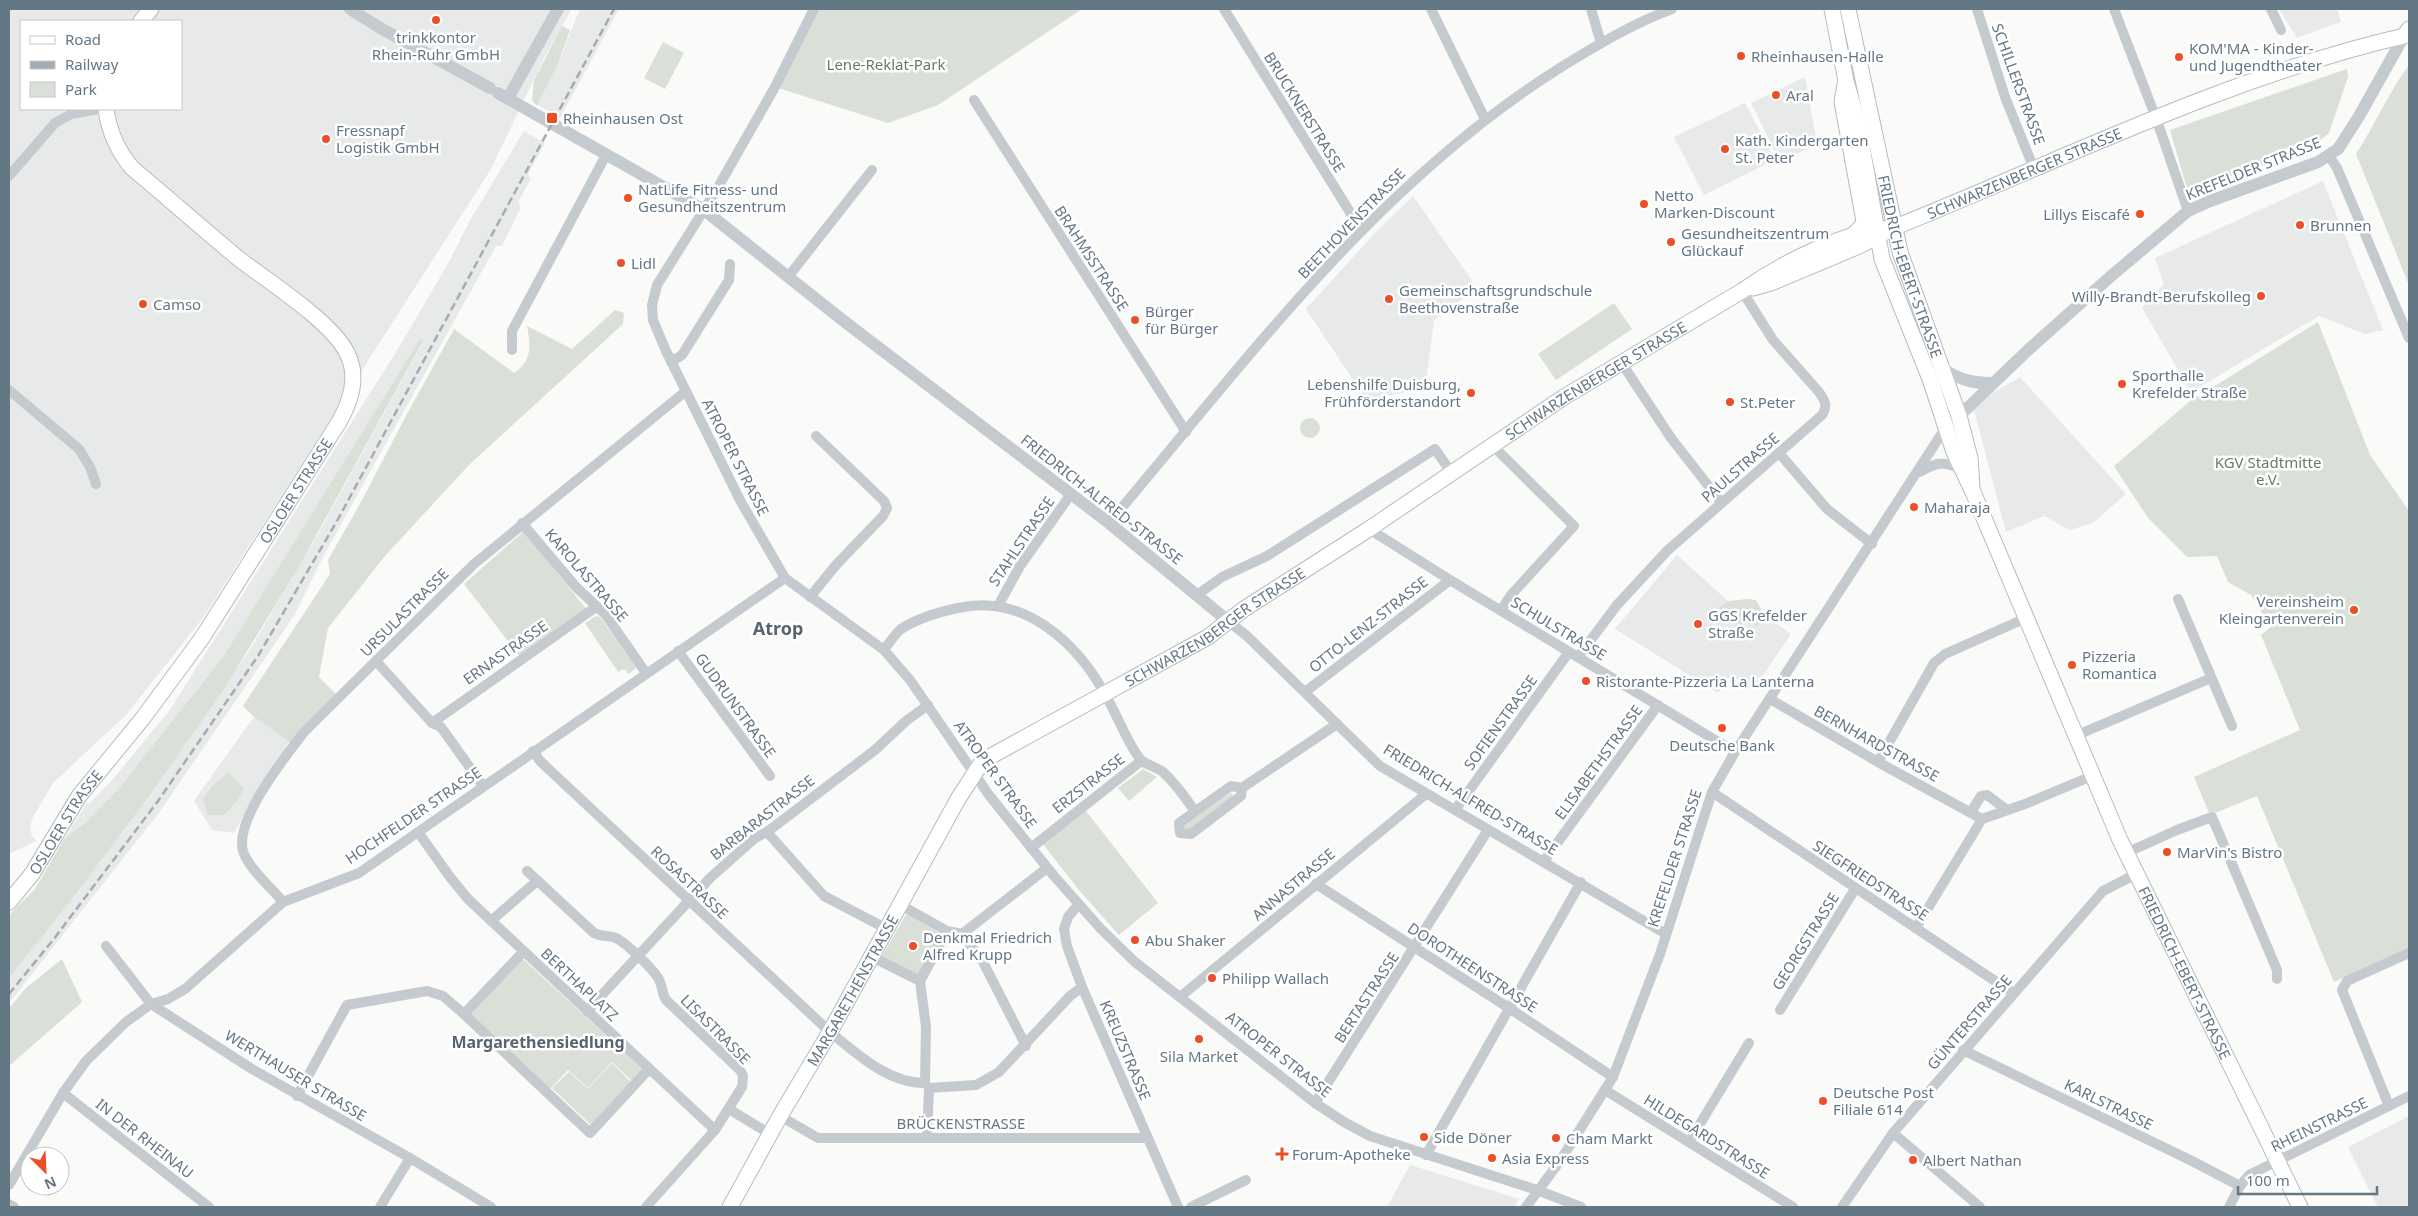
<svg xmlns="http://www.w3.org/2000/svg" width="2418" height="1216" viewBox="0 0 2418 1216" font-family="'Noto Sans',sans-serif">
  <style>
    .built { fill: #e8e9e9; fill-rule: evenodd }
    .green { fill: #dae0d7 }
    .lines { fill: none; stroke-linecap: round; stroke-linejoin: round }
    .secondary-casing { stroke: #b5bcc1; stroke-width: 17 }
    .minor { stroke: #c5cace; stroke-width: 10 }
    .tertiary { stroke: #c5cace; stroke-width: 12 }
    .secondary { stroke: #fff; stroke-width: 15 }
    .rail { stroke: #a4acb2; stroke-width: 2.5; stroke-dasharray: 8 4; stroke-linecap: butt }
    .poi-dot { fill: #ea4f28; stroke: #fff; stroke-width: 2 }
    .labels { text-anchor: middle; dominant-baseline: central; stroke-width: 5; stroke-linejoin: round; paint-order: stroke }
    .poi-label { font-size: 15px; fill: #647784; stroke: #fff; text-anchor: start }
    .park-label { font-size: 15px; fill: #687b63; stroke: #fff }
    .street-label { font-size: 15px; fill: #647784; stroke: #fff }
    .neighbourhood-label { font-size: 16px; font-weight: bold; fill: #56656f; stroke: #fff }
    .quarter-label { font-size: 18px; font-weight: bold; fill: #56656f; stroke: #fff }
  </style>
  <rect width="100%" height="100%" fill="#fafaf8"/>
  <g class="built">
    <path d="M 9,9 L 572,9 L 545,56 L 491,169 L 203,618 L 126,715 L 53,783 L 32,819 L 30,828 L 32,836 L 36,841 L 9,854 ZM 21,21 L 181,21 L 181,109 L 21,109 Z"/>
    <polygon points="580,9 619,9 560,118 538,105 557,66"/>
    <polygon points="2279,9 2337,9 2341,22 2297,38"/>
    <polygon points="1805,77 1817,144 1780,162 1751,103"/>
    <polygon points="1745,103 1775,160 1704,195 1674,137"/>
    <polygon points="524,131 545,143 528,174 531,179 518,202 521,207 502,246 496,246 405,409 324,555 294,616 158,814 9,1003 9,978 73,898 150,795 249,651 318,534 423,342 421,339 223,657 119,788 85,823 64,839 87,803 89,804 112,780 169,711 398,349 449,262 469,222"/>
    <polygon points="2323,181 2383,330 2365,334 2319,316 2191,392 2142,308 2164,284 2155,258"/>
    <polygon points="1413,196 1477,288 1434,320 1425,389 1366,399 1306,309 1373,235"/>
    <polygon points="2020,377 2126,494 2093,523 2070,530 2044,516 2006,532 1974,410 1994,392"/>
    <polygon points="1677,555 1728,601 1756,600 1764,615 1791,634 1753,690 1730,676 1718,693 1615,629"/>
    <polygon points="254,717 289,742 260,787 234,833 212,830 194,801"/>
    <polygon points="2409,1116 2409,1207 2378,1207 2348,1147"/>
    <polygon points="1410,1165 1420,1168 1519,1199 1514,1207 1387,1207"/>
  </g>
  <g class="green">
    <polygon points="816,9 1082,9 938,105 888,123 775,87"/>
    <polygon points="562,26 570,30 557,66 537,106 532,100 534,80"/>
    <polygon points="663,42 684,53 665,89 644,78"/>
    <path d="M 2409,65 L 2409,285 L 2356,154 C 2375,125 2388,93 2409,65 Z"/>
    <polygon points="2347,69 2348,77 2329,133 2310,149 2188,192 2170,130"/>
    <polygon points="1614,303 1632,329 1556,380 1538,354"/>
    <path d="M 615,310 L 624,313 L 623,324 L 469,465 L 385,556 L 328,628 L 319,677 L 337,695 L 292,744 L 254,717 L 243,706 L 330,574 L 328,560 L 361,502 L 408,412 L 454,329 L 514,373 C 532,361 531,346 527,326 L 572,349 Z"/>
    <polygon points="2318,322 2370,455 2409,511 2409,948 2334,982 2257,796 2210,815 2194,777 2300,730 2261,635 2271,627 2251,595 2228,582 2217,556 2187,557 2148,518 2114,466 2189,402"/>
    <polygon points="420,339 423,341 300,565 224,689 150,795 73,898 9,978 9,915 35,889 64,839 85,823 119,788 223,657"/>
    <circle cx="1310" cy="428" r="10"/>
    <polygon points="524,531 587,610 521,658 464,584"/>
    <polygon points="1748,599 1756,600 1764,615 1757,626 1745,619 1741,625 1718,609 1728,601"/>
    <polygon points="596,616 600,617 634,664 636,668 629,674 624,669 618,672 585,623"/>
    <polygon points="1143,769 1157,777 1129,801 1118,788"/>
    <polygon points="228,773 244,788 237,801 224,815 208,815 203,799 213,785"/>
    <polygon points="1231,793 1234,796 1192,830 1185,831 1183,825"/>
    <polygon points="1086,811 1158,903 1119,935 1078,889 1043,844"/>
    <polygon points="907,913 941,934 919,976 881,958"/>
    <polygon points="62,959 82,1002 9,1066 9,1008 26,988"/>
    <polygon points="523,959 645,1071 633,1082 612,1062 588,1088 568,1070 550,1089 470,1014"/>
    <polygon points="612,1063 632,1083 592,1126 552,1088 569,1072 588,1089"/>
  </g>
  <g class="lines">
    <g class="secondary-casing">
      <g id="secondary">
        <path id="s1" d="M 1832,9 L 1846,81 L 1857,119 L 1882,259 L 1930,379 L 1954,452 L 1973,492 L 2120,840 L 2300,1207"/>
        <path id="s2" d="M 1848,9 L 1900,252 L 1959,416 L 1970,458 L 1972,486"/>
        <polyline points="141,21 151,9"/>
        <polyline points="1845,85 1842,102 1864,221 1862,226 1854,234"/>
        <path id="s3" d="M 1753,288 L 1771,283 L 1859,246 L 1893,228 C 2062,160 2227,77 2404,36 L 2409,29"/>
        <path id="s4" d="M 9,902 L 32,874 L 79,796 L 143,718 L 202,638 L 339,422 C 351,401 359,376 347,353 C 332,322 268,281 239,259 C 203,229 168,198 132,168 C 117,150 109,132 106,109"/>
        <path id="s5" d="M 730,1207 L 780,1116 L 830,1032 L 958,799 L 982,762 L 993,755 L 1208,637 L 1244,609 L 1369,529 L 1564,397 L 1742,291 C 1780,264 1846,230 1893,228"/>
      </g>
    </g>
    <g class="minor">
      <polyline points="814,9 775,87 717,189 657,285 652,305 653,320 666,351 741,502 785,578 884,650 910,680 989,795 1054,876 1101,929 1135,962 1315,1103 1344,1122 1370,1136 1537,1190 1581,1207"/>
      <polyline points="1224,9 1361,230"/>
      <polyline points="1431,9 1485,119"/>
      <polyline points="1591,9 1601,43"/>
      <polyline points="1977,9 2005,97 2034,169"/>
      <polyline points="2114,9 2156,118 2188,211"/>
      <polyline points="2271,9 2281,30"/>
      <polyline points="974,100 1186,432"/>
      <polyline points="2329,156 2337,168 2409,338"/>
      <polyline points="9,176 55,123 71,114 99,109"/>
      <polyline points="788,277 872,170"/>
      <polyline points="512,350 512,331 606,155"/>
      <polyline points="671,362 682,355 729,280 730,264"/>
      <polyline points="1621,362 1671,438 1721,502"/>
      <polyline points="9,390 79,449 90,467 96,484"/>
      <polyline points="1492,445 1574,526 1511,595 1501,610"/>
      <polyline points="1779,453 1827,509 1872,544"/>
      <path d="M 1920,472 C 1936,462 1944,461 1961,469"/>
      <polyline points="522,523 576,587 605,614 646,673"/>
      <path d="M 1109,523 C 1247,360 1378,181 1563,66 C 1597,45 1634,23 1672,9"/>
      <polyline points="1369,529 1450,580 1735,752"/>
      <polyline points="1197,595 1222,577 1267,556 1435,449 1451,472"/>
      <polyline points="810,597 836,565 883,516 887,508 884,501 816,436"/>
      <polyline points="2178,599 2232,726"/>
      <polyline points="998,606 1020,566 1071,494"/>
      <polyline points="1228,621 1247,636 1380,766 1666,934"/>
      <path d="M 884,650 C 889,643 895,634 901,629 C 918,618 939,612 958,608 C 1023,593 1077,642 1106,696 C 1116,713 1129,746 1140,759 C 1145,765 1157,767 1163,772 C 1175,783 1185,797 1194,810"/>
      <polyline points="678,651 770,776"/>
      <path d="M 1578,657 L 1617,605 L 1667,551 L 1822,415 C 1828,405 1825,401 1819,392 L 1773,340 L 1742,291"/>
      <polyline points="376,661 432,723 441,727 483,786"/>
      <polyline points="1305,692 1450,580"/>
      <polyline points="1770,699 1878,762 1982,819"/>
      <polyline points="432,723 596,607"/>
      <polyline points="2075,736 2211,678"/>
      <path d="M 533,751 L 540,761 L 830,1032 C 857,1054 888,1083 925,1083"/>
      <polyline points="1878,762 1934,663 1945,654 2026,618"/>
      <polyline points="1242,788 1241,796 1191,834 1180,833 1179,823 1231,786 1242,788 1337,724"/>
      <polyline points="1712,792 2013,993"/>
      <polyline points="1455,810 1569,652"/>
      <polyline points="1971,812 1981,796 1987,795 2007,810"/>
      <polyline points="418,832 450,877 468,899 715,1130"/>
      <polyline points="767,832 824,896 887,929"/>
      <polyline points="1031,848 1141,761"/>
      <polyline points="2126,853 2177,830 2212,817 2277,970 2277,979"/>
      <polyline points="1544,861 1658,705"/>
      <path d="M 527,871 L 594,933 C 602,937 609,935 616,938 C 626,943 657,972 660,982 C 663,989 662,994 666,1000 L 740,1070 L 743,1076 L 742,1087 L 715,1130 L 646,1207"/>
      <polyline points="1316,884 1509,1008 1613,1077"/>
      <path d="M 283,902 C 271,887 252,872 244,854 C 231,823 286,756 304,732 L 474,564 L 686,391"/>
      <polyline points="901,905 947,931 962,934"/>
      <polyline points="1078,905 1068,917 1064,929 1067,946 1082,987 1178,1207"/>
      <polyline points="491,921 537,881"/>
      <polyline points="1916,928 1982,819 2025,804 2092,776"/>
      <polyline points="962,934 982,960 1026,1046"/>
      <polyline points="962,934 1047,868"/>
      <polyline points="106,946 151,1004 252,1069 410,1158 491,1207"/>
      <polyline points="870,956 920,981 947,931"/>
      <polyline points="920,981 926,1027 925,1083"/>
      <polyline points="1180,997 1426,794"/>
      <polyline points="1780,1010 1855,889"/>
      <polyline points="587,1011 710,878 755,838 767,832 875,750 906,721 928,705"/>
      <polyline points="464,1014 523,952"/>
      <polyline points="1963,1050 2190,1160 2240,1186"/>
      <polyline points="929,1088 976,1085 999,1072 1070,996 1082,987"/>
      <polyline points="1605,1090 1793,1207"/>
      <polyline points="63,1093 209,1207"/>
      <polyline points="297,1096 347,1005 427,991 443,996 464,1014 590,1133 649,1069"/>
      <polyline points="1315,1103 1488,830"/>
      <polyline points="2389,1106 2342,990 2347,981 2409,953"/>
      <polyline points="729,1109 770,1134"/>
      <polyline points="780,1116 818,1138 1148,1138"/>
      <polyline points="1893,1133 1980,1207"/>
      <polyline points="927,1138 929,1088"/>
      <polyline points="1689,1142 1749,1043"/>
      <polyline points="1426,1155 1581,882"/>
      <polyline points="9,1185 63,1093 86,1061 126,1022 151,1004 168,999 185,989 283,902 359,873 785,578"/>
      <polyline points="9,1204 14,1207"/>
      <polyline points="380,1207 410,1158"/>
      <polyline points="1191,1207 1246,1180"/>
      <polyline points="1526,1207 1560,1161 1613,1077 1660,954 1712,792 1735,752 1946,427"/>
      <polyline points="1842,1207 1893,1133 2103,891 2136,874"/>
      <polyline points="2229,1207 2240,1186 2249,1175 2409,1096"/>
    </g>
    <g class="tertiary">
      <polyline points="350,9 382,29 490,88"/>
      <polyline points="498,93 704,210 845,322 1109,523 1228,621"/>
      <polyline points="508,98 558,9"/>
      <path d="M 1943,369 C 1959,379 1973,384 1993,383"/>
      <polyline points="1954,421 2027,351 2110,277 2188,211 2210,201 2318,162 2338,149 2358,118 2404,36"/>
    </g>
    <use href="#secondary" class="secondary"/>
    <polyline class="rail" points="9,994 53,940 158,801 258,656 337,521 614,9"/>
  </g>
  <g class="poi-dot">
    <circle cx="436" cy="20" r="5"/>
    <circle cx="1741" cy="56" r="5"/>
    <circle cx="2179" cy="57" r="5"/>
    <circle cx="1776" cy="95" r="5"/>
    <rect x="546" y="112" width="12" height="12" rx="2.5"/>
    <circle cx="326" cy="139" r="5"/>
    <circle cx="1725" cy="149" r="5"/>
    <circle cx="628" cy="198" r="5"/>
    <circle cx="1644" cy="204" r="5"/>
    <circle cx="2140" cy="214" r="5"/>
    <circle cx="2300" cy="225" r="5"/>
    <circle cx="1671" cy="242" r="5"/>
    <circle cx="621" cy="263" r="5"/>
    <circle cx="2261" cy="296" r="5"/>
    <circle cx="1389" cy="299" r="5"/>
    <circle cx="143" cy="304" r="5"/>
    <circle cx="1135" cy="320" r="5"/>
    <circle cx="2122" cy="384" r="5"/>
    <circle cx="1471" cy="393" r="5"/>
    <circle cx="1730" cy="402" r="5"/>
    <circle cx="1914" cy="507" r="5"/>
    <circle cx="2354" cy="610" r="5"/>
    <circle cx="1698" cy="624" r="5"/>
    <circle cx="2072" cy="665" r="5"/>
    <circle cx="1586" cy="681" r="5"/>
    <circle cx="1722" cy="728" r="5"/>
    <circle cx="2167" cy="852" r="5"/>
    <circle cx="1135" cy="940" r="5"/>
    <circle cx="913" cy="946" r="5"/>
    <circle cx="1212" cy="978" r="5"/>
    <circle cx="1199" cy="1039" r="5"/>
    <circle cx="1823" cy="1101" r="5"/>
    <circle cx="1424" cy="1137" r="5"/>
    <circle cx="1556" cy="1138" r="5"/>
    <path d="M1279.5 1146.5h5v5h5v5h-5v5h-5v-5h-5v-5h5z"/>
    <circle cx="1492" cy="1158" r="5"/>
    <circle cx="1913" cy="1160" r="5"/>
  </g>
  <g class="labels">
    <g class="poi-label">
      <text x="436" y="37" text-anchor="middle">trinkkontor<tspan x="436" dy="17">Rhein-Ruhr GmbH</tspan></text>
      <text x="2189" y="48">KOM'MA - Kinder-<tspan x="2189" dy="17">und Jugendtheater</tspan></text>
      <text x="1751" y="56">Rheinhausen-Halle</text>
      <text x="1786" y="95">Aral</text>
      <text x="563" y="118">Rheinhausen Ost</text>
      <text x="336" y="130">Fressnapf<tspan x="336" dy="17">Logistik GmbH</tspan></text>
      <text x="1735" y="140">Kath. Kindergarten<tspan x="1735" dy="17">St. Peter</tspan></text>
      <text x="638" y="189">NatLife Fitness- und<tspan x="638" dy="17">Gesundheitszentrum</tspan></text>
      <text x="1654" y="195">Netto<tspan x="1654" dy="17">Marken-Discount</tspan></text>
      <text x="2130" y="214" text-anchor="end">Lillys Eiscafé</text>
      <text x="2310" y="225">Brunnen</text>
      <text x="1681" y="233">Gesundheitszentrum<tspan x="1681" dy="17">Glückauf</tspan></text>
      <text x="631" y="263">Lidl</text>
      <text x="1399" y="290">Gemeinschaftsgrundschule<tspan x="1399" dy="17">Beethovenstraße</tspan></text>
      <text x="2251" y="296" text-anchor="end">Willy-Brandt-Berufskolleg</text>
      <text x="153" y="304">Camso</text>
      <text x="1145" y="311">Bürger<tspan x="1145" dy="17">für Bürger</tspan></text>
      <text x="2132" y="375">Sporthalle<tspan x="2132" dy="17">Krefelder Straße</tspan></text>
      <text x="1461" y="384" text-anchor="end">Lebenshilfe Duisburg,<tspan x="1461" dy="17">Frühförderstandort</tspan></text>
      <text x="1740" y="402">St.Peter</text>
      <text x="1924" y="507">Maharaja</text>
      <text x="2344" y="601" text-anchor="end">Vereinsheim<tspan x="2344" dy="17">Kleingartenverein</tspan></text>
      <text x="1708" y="615">GGS Krefelder<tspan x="1708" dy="17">Straße</tspan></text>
      <text x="2082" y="656">Pizzeria<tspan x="2082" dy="17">Romantica</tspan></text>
      <text x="1596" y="681">Ristorante-Pizzeria La Lanterna</text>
      <text x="1722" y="745" text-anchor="middle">Deutsche Bank</text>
      <text x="2177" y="852">MarVin's Bistro</text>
      <text x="923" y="937">Denkmal Friedrich<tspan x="923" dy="17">Alfred Krupp</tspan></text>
      <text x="1145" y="940">Abu Shaker</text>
      <text x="1222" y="978">Philipp Wallach</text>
      <text x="1199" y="1056" text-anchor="middle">Sila Market</text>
      <text x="1833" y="1092">Deutsche Post<tspan x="1833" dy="17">Filiale 614</tspan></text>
      <text x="1434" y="1137">Side Döner</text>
      <text x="1566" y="1138">Cham Markt</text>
      <text x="1292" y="1154">Forum-Apotheke</text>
      <text x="1502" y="1158">Asia Express</text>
      <text x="1923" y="1160">Albert Nathan</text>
    </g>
    <g class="park-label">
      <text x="886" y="64">Lene-Reklat-Park</text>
      <text x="2268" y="462">KGV Stadtmitte<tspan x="2268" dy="17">e.V.</tspan></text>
    </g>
    <g class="street-label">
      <text transform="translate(2019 84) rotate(70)">SCHILLERSTRASSE</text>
      <text transform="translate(1305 112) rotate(58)">BRUCKNERSTRASSE</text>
      <text transform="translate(2253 168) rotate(-22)">KREFELDER STRASSE</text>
      <text stroke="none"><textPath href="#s3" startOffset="295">SCHWARZENBERGER STRASSE</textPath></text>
      <text transform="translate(1351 223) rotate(-46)">BEETHOVENSTRASSE</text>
      <text transform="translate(1092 258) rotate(57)">BRAHMSSTRASSE</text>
      <text stroke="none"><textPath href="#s2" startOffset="265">FRIEDRICH-EBERT-STRASSE</textPath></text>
      <text stroke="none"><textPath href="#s5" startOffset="1235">SCHWARZENBERGER STRASSE</textPath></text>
      <text transform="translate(736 457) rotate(63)">ATROPER STRASSE</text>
      <text transform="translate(1740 467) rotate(-41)">PAULSTRASSE</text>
      <text stroke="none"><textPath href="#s4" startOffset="502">OSLOER STRASSE</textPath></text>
      <text transform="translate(1102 499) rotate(38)">FRIEDRICH-ALFRED-STRASSE</text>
      <text transform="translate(1021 541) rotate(-56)">STAHLSTRASSE</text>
      <text transform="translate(587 575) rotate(49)">KAROLASTRASSE</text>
      <text transform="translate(404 612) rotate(-45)">URSULASTRASSE</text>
      <text transform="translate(1368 624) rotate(-38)">OTTO-LENZ-STRASSE</text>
      <text stroke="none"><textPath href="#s5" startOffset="781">SCHWARZENBERGER STRASSE</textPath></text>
      <text transform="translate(1559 628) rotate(31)">SCHULSTRASSE</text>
      <text transform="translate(505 652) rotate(-35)">ERNASTRASSE</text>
      <text transform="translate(736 705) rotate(54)">GUDRUNSTRASSE</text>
      <text transform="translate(1500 722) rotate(-54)">SOFIENSTRASSE</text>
      <text transform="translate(1877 743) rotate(29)">BERNHARDSTRASSE</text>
      <text transform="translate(1598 762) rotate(-54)">ELISABETHSTRASSE</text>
      <text transform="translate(996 774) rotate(54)">ATROPER STRASSE</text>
      <text transform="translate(1088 783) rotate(-38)">ERZSTRASSE</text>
      <text transform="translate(1471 799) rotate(31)">FRIEDRICH-ALFRED-STRASSE</text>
      <text transform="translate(413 815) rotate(-34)">HOCHFELDER STRASSE</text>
      <text transform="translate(762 817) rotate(-38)">BARBARASTRASSE</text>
      <text stroke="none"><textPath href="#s4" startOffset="98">OSLOER STRASSE</textPath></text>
      <text transform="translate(1674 858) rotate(-72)">KREFELDER STRASSE</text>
      <text transform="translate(1871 880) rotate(33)">SIEGFRIEDSTRASSE</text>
      <text transform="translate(690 882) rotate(43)">ROSASTRASSE</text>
      <text transform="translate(1293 884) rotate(-40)">ANNASTRASSE</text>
      <text transform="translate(1805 941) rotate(-58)">GEORGSTRASSE</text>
      <text transform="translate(1473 967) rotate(33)">DOROTHEENSTRASSE</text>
      <text stroke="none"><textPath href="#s1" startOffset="1031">FRIEDRICH-EBERT-STRASSE</textPath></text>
      <text transform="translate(580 984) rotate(43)">BERTHAPLATZ</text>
      <text stroke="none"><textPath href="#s5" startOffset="249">MARGARETHENSTRASSE</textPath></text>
      <text transform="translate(1366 997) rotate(-57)">BERTASTRASSE</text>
      <text transform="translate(1969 1022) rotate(-49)">GÜNTERSTRASSE</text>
      <text transform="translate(716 1029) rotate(45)">LISASTRASSE</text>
      <text transform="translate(1126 1050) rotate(67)">KREUZSTRASSE</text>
      <text transform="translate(1279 1054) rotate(38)">ATROPER STRASSE</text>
      <text transform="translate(296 1075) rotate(31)">WERTHAUSER STRASSE</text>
      <text transform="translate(2109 1104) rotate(26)">KARLSTRASSE</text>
      <text x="961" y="1123">BRÜCKENSTRASSE</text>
      <text transform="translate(2319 1124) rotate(-26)">RHEINSTRASSE</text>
      <text transform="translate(1707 1136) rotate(32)">HILDEGARDSTRASSE</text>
      <text transform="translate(145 1138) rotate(38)">IN DER RHEINAU</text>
    </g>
    <g class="neighbourhood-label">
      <text x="538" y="1042">Margarethensiedlung</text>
    </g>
    <g class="quarter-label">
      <text x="778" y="628">Atrop</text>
    </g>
  </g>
  <rect width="2418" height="1216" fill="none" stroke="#647784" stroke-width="20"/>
  <rect x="20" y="20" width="162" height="90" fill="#ffffff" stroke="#c1c9ce"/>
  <rect x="30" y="36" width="25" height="8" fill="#ffffff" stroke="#c1c9ce"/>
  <text x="65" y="45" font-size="15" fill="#647784">Road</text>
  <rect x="30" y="61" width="25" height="8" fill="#a4acb2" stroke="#c1c9ce"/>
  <text x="65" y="70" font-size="15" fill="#647784">Railway</text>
  <rect x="30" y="82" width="25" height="15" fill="#dae0d7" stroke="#c1c9ce"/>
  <text x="65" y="95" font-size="15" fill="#647784">Park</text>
  <g transform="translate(45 1171) rotate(156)"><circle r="24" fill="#ffffff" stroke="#c1c9ce"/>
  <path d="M0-4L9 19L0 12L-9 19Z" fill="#ea4f28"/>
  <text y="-8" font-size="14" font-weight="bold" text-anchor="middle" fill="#647784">N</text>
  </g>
  <path d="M2238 1186v8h139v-8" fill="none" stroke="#647784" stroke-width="2.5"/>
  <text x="2246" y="1186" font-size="15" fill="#647784" stroke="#ffffff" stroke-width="4" paint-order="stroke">100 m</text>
</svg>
